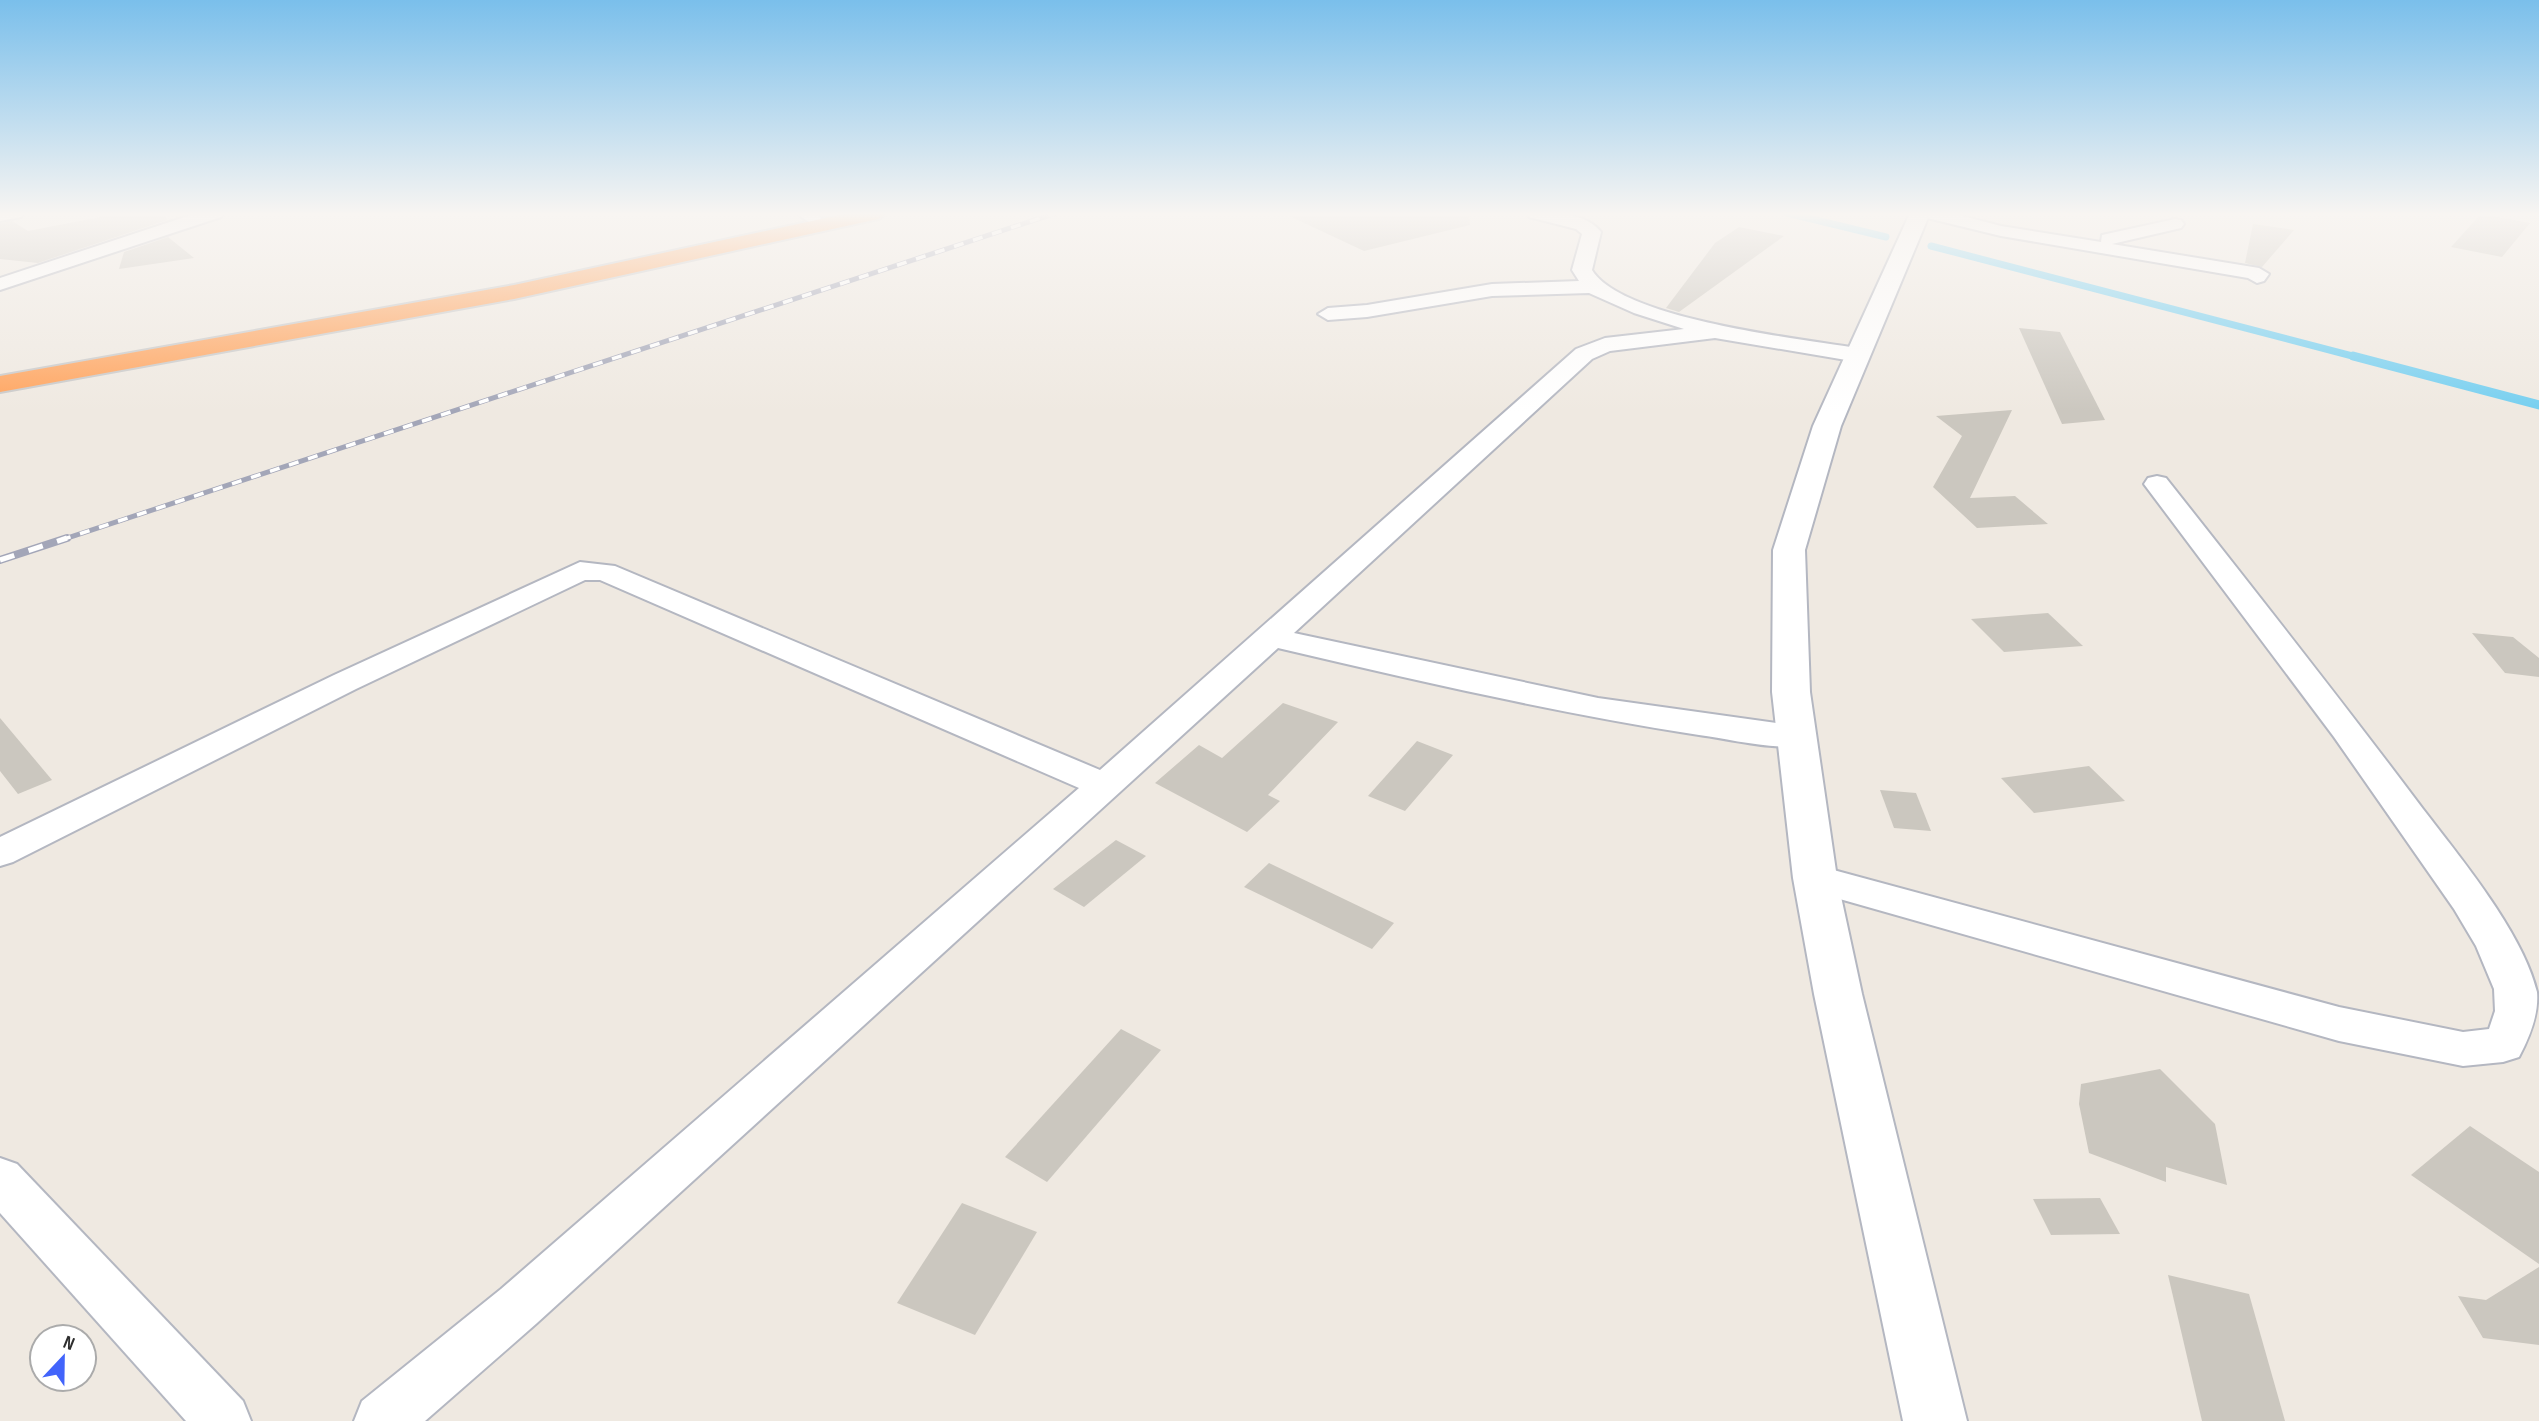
<svg xmlns="http://www.w3.org/2000/svg" width="2539" height="1421" viewBox="0 0 2539 1421" font-family="'Sofia Sans Condensed',sans-serif">
  <style>
    .lines { fill: none; stroke-linecap: round; stroke-linejoin: round }
    .stream-far1 { stroke: #75cff0; stroke-width: 7 }
    .stream { stroke: #75cff0; stroke-width: 9 }
    .building { fill: #cbc7bf }
    .street-casing { stroke: #b4b7c1; stroke-width: 4 }
    .secondary-casing { stroke: #b4b7c1; stroke-width: 4 }
    .highway-casing { stroke: #c9c9c9; stroke-width: 4 }
    .street { fill: #fff; fill-rule: evenodd }
    .secondary { fill: #fff; fill-rule: evenodd }
    .highway { fill: #ffa35c; fill-rule: evenodd }
    .rail-far1-casing { stroke: #a3a6b8; stroke-width: 5 }
    .rail-casing { stroke: #a3a6b8; stroke-width: 8 }
    .rail-far1 { stroke: #fff; stroke-width: 3.5; stroke-dasharray: 10; stroke-linecap: butt }
    .rail { stroke: #fff; stroke-width: 5; stroke-dasharray: 15; stroke-linecap: butt }
  </style>
  <rect width="100%" height="100%" fill="#efe9e1"/>
  <g class="lines">
    <g class="stream-far1">
      <polyline points="1787,213 1886,237"/>
      <polyline points="1931,246 2360,358"/>
    </g>
    <polyline class="stream" points="2353,356 2539,405"/>
  </g>
  <g class="building">
    <polygon points="121,213 165,213 167,220 38,263 0,259 0,223 12,221 28,231"/>
    <polygon points="1283,213 1469,213 1470,225 1364,251"/>
    <polygon points="2481,214 2530,223 2502,257 2451,247"/>
    <polygon points="2253,224 2294,230 2262,267 2245,263"/>
    <polygon points="1739,227 1784,236 1679,312 1666,308 1715,243"/>
    <polygon points="168,237 194,258 119,269 124,252"/>
    <polygon points="2019,328 2060,332 2105,420 2062,424"/>
    <polygon points="2012,410 1970,498 2015,496 2048,524 1977,528 1933,487 1962,436 1936,416"/>
    <polygon points="2048,613 2083,646 2004,652 1971,619"/>
    <polygon points="2472,633 2513,637 2539,658 2539,677 2505,673"/>
    <polygon points="1283,703 1338,722 1268,795 1280,801 1247,832 1155,783 1199,745 1222,758"/>
    <polygon points="0,718 52,780 18,794 0,771"/>
    <polygon points="1417,741 1453,755 1405,811 1368,796"/>
    <polygon points="2089,766 2125,801 2034,813 2001,778"/>
    <polygon points="1880,790 1916,793 1931,831 1894,828"/>
    <polygon points="1116,840 1146,856 1084,907 1053,889"/>
    <polygon points="1269,863 1394,923 1372,949 1244,887"/>
    <polygon points="1121,1029 1161,1050 1047,1182 1005,1157"/>
    <polygon points="2160,1069 2215,1124 2227,1185 2166,1167 2166,1182 2089,1153 2079,1104 2081,1084"/>
    <polygon points="2470,1126 2539,1172 2539,1264 2411,1175"/>
    <polygon points="2100,1198 2120,1234 2051,1235 2033,1199"/>
    <polygon points="962,1203 1037,1232 975,1335 897,1303"/>
    <polygon points="2539,1267 2539,1345 2483,1338 2458,1296 2486,1300"/>
    <polygon points="2168,1275 2249,1294 2285,1421 2202,1421"/>
  </g>
  <g class="lines">
    <g class="street-casing">
      <g id="street">
        <polygon points="0,213 24,213 21,217 0,221"/>
        <polygon points="197,213 224,213 221,217 0,290 0,278"/>
        <polygon points="796,213 816,213 822,220 813,225"/>
        <path d="M 1526,213 C 1550,213 1585,211 1601,232 L 1592,270 C 1622,319 1800,339 1858,348 L 1869,355 L 1858,362 L 1715,338 L 1610,351 L 1592,359 L 1294,633 L 1598,698 L 1797,726 L 1809,730 L 1814,737 L 1809,744 C 1779,752 1730,739 1699,735 C 1557,713 1418,681 1278,648 L 537,1323 L 425,1421 L 354,1421 L 362,1401 L 501,1289 L 1079,788 L 600,580 L 585,580 L 356,689 L 13,862 L 0,866 L 0,837 L 334,675 L 580,562 L 615,566 L 1100,770 L 1576,349 L 1605,338 L 1684,329 L 1634,313 L 1589,293 L 1492,296 L 1367,317 L 1328,320 L 1318,314 L 1328,308 L 1367,305 L 1492,284 L 1579,281 L 1572,270 L 1582,234 L 1576,229 L 1529,217 Z"/>
        <polygon points="1920,213 1951,213 2001,226 2101,242 2102,235 2175,219 2181,220 2184,224 2181,228 2112,244 2259,268 2269,274 2264,281 2257,283 2248,278 2001,236 1923,217"/>
        <path d="M 2157,476 L 2166,478 C 2253,588 2339,697 2423,809 C 2460,857 2523,933 2537,992 C 2539,1015 2529,1038 2519,1057 L 2503,1062 L 2463,1066 L 2339,1041 L 1801,888 L 1796,878 L 1801,868 L 1815,865 L 2339,1007 L 2463,1032 L 2489,1029 L 2495,1011 L 2494,989 L 2476,946 L 2454,909 L 2334,737 L 2144,484 L 2148,478 Z"/>
        <polygon points="0,1158 17,1164 243,1401 251,1421 186,1421 0,1213"/>
      </g>
    </g>
    <g class="secondary-casing">
      <polygon id="secondary" points="1910,213 1930,213 1841,426 1805,550 1810,692 1837,878 1862,994 1967,1421 1903,1421 1814,994 1793,878 1772,692 1773,550 1813,426"/>
    </g>
    <g class="highway-casing">
      <polygon id="highway" points="849,213 888,213 878,219 514,299 0,392 0,376 514,285"/>
    </g>
    <use href="#street" class="street"/>
    <use href="#secondary" class="secondary"/>
    <use href="#highway" class="highway"/>
    <g class="rail-far1-casing">
      <polyline id="rail-far1" points="61,540 1056,213"/>
    </g>
    <g class="rail-casing">
      <polyline id="rail" points="0,560 67,538"/>
    </g>
    <use href="#rail-far1" class="rail-far1"/>
    <use href="#rail" class="rail"/>
  </g>
  <linearGradient id="sky" x2="0" y2="1"><stop stop-color="#7abfeb"/><stop offset="0.52" stop-color="#f8f5f2"/><stop offset="1" stop-color="#f8f5f2" stop-opacity="0"/></linearGradient>
  <rect width="2539" height="412" fill="url(#sky)"/>
  <g transform="translate(63 1358) rotate(22)"><circle r="33" fill="#ffffff" stroke="#ababab" stroke-width="2"/>
  <path d="M0-5L12 26L0 18L-12 26Z" fill="#4264fb"/>
  <text y="-10" font-size="19" font-weight="bold" text-anchor="middle" fill="#2e2e2e">N</text>
  </g>
</svg>
